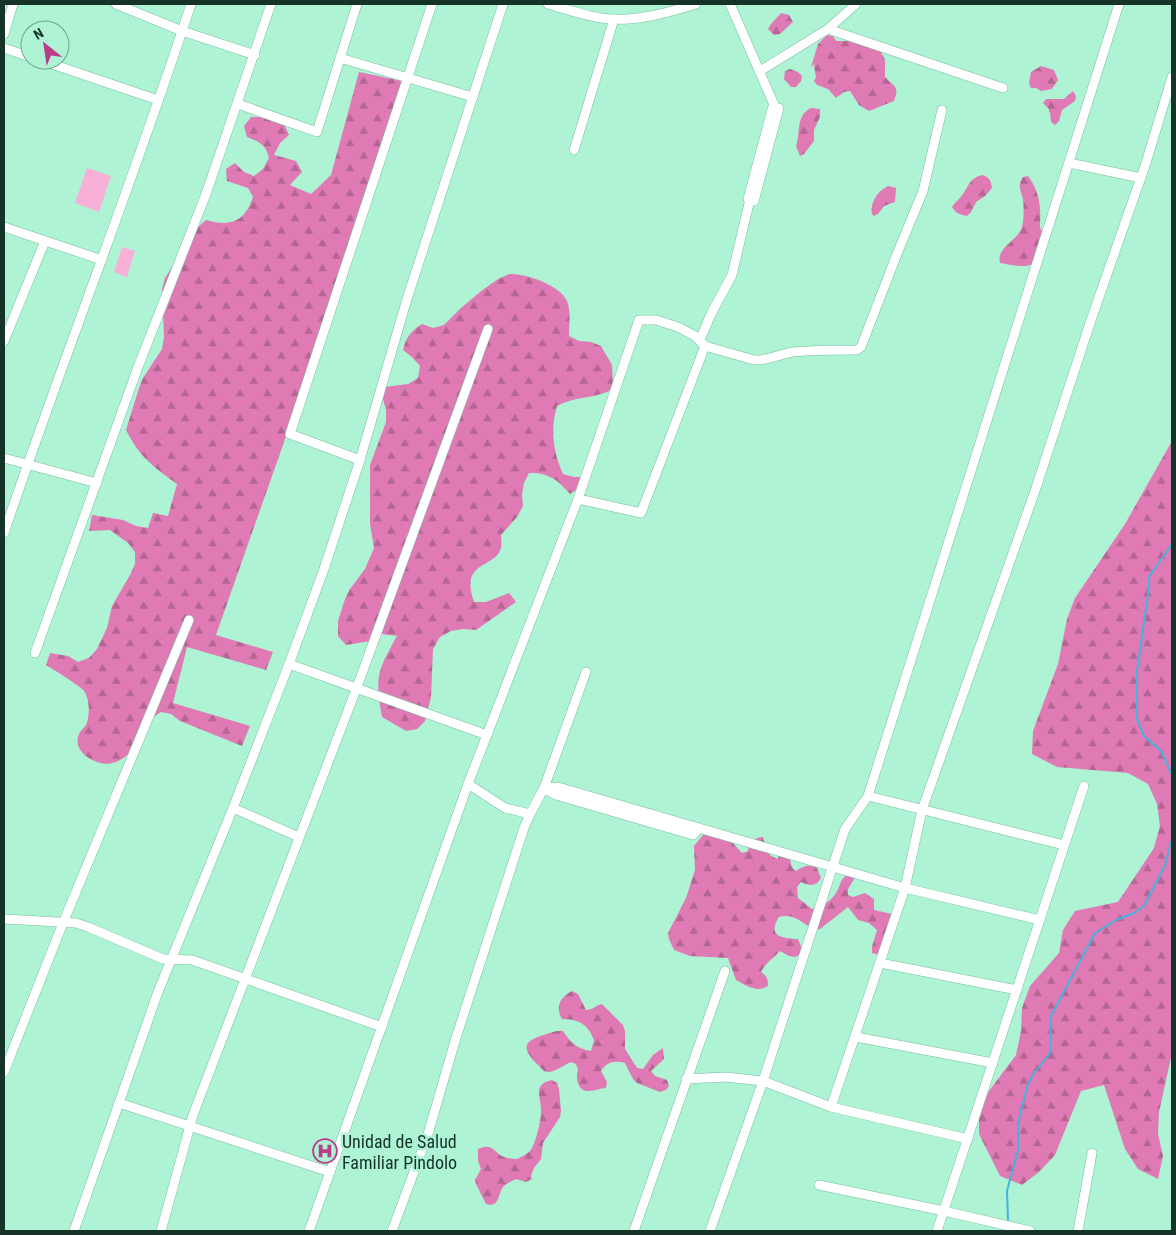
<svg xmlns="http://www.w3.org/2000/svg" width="1176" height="1235" viewBox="0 0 1176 1235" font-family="'Roboto Condensed',sans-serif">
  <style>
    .green { fill: #f9b0d7 }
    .forest { fill: url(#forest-firs) }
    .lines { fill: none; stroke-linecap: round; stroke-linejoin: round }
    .stream { stroke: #45b3db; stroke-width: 2 }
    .minor-casing { stroke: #7abea2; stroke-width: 10 }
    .minor { stroke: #fff; stroke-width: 9 }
    .labels { text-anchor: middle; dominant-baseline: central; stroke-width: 5; stroke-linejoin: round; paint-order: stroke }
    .poi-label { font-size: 18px; fill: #163328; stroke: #adf3d4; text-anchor: start }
  </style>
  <defs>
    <pattern id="forest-firs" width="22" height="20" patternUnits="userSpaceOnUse" patternTransform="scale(1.25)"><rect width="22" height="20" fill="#df7ab4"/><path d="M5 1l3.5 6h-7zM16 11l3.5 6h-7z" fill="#b46592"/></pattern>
  </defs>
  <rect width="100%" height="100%" fill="#adf3d4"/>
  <g class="green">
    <polygon points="87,168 111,176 99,212 75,203"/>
    <polygon points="122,247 135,251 127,277 114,272"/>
  </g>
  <g class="forest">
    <polygon points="781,13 789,15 793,22 780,34 774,35 768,29 771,24"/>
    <path d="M 827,35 L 833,36 L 836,41 L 848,41 L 860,38 L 880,50 L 885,60 L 885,77 C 894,87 900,86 894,101 L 869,111 L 859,105 L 850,91 L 844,92 L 836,98 L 828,89 L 817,85 L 814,81 L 816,77 L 814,66 L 815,63 L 811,67 L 818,44 Z"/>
    <polygon points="1041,66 1054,70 1058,80 1052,89 1041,91 1036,88 1031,88 1029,83 1031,72"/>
    <polygon points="790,69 798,72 802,76 801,81 796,87 791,87 784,79 785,71"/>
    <path d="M 359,72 L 402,81 L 284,442 L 216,635 L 273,652 L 266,670 L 187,647 L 173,703 L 250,726 L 242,746 L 180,721 L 171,714 L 161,712 C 158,714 154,716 151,719 C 140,730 139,747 126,756 C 117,763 108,766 97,762 C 86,758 73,748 79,734 C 80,731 84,728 86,725 C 90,716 90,699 84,691 C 79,685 54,670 46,665 L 50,653 L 68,656 L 78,662 L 89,658 L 97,649 L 107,628 L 112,606 L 130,575 L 135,564 L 135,552 L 128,543 L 110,530 L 89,531 L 92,515 L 123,520 L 136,526 L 148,528 L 153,513 L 168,516 L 177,484 C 153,466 140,458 126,430 L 139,388 L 143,378 L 162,349 L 164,337 L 162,289 L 165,278 L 198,227 L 206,220 C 230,227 245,222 253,197 L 248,188 L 227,181 L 226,169 L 235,163 L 244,172 L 254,176 L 263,169 L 269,158 C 266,145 260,142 247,137 L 244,126 L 251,117 L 262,117 L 284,124 L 289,135 L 280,143 L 274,155 L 296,161 L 302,172 L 290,185 L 311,194 L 331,175 Z"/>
    <path d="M 1073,91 L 1076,96 L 1075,101 L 1062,110 L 1059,121 L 1055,125 C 1049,122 1051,117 1050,112 L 1049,112 L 1049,109 L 1043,103 L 1046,99 L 1064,99 Z"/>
    <path d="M 811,108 L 820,109 L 820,117 L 814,130 L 814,141 L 804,154 L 800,156 L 796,146 C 801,133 795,116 811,108 Z"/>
    <path d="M 982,175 C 989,177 991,180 992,188 L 985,196 L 976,202 L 971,212 L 967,216 C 961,215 955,213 952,207 C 955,202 960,199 963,194 C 969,185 970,178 982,175 Z"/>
    <path d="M 1028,176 C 1039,191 1041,205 1040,223 C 1039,228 1042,230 1043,234 C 1045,244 1040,260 1030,265 C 1023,268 1007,264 1000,263 C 996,247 1018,241 1022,227 C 1024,219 1024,208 1023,199 C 1021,190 1017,186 1023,177 Z"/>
    <path d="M 888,186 L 896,188 L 895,202 L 884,206 L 879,213 L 874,216 L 872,214 C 870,202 878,191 888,186 Z"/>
    <path d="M 509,274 C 525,273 560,285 567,301 C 571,310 569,326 569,336 L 579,341 L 591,342 L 601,346 L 612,365 L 613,389 C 595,399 575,396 557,406 C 550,429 553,452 563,474 L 574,477 L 585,477 L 579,488 L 570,494 C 558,480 548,472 529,473 L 524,483 L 522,495 L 523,506 L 517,517 L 501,535 C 501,539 502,544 501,548 C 495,569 459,560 474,602 L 486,602 L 509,593 L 516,602 L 476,630 L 463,629 L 451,631 L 440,637 L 433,649 L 431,697 L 425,721 L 417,729 L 406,731 L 382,717 C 375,676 377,672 397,636 L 382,634 L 371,641 L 346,645 L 338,636 L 338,621 L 345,599 L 350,589 L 365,569 L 374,548 L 370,524 L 370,465 L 386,422 L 386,410 L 383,399 L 385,387 L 408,384 L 418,378 L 420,366 L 412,357 L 403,350 C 406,337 411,331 422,324 L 433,328 L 444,325 L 461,308 L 480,292 L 498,279 Z"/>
    <polygon points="1172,441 1172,1053 1159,1112 1158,1134 1163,1156 1158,1179 1138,1169 1125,1149 1104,1085 1081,1091 1055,1155 1039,1172 1022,1185 1000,1176 979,1134 979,1111 989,1091 1016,1055 1021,1031 1022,1008 1030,986 1059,953 1063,930 1075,911 1118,902 1154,848 1160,826 1157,804 1148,784 1128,773 1057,767 1032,754 1033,731 1058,664 1067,619 1075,598 1125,524"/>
    <path d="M 706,834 L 730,840 L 742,853 L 748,851 C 749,842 754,838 763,837 C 767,848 765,855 778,859 L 779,854 L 783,849 L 790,850 C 791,858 788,865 796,871 C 803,866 809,864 817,868 L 821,878 C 816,887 810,886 801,882 L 797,887 L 798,898 L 812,909 C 819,907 828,903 833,897 C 843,887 837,873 857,874 L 848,889 L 848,895 L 853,897 L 865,893 L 874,899 L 874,910 L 892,914 L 893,926 L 895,931 L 883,956 L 872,953 L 872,947 L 877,930 L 869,923 L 858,920 L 848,907 L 820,929 L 814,930 C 803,923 793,913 779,917 C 767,936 781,938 798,939 L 802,949 L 800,955 L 795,957 L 789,956 L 780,951 C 774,958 765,963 761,972 C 767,976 768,979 768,986 C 757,993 747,986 736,980 L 728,958 L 690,956 L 674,950 L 669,939 L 668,933 L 686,898 L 695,870 L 694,846 L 703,835 Z"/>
    <path d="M 572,991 L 578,994 L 586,1010 C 592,1010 595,1006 602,1004 L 623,1025 L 625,1031 L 625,1049 L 637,1068 L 643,1069 L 653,1055 L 663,1048 L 664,1059 L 651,1071 L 655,1076 L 667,1080 L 669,1086 L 666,1090 L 660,1092 L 637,1083 L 633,1079 L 625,1063 C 615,1060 606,1062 601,1071 L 607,1082 L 606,1088 C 600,1088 595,1091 589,1091 C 578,1092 575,1078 578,1070 L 576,1064 L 571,1062 C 564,1065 556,1071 549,1072 C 544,1072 542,1069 539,1066 C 524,1051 519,1042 544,1035 C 550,1033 556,1030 563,1031 C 570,1042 577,1049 591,1051 L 594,1040 C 588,1024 578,1019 562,1019 C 555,1007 560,997 572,991 Z"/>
    <path d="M 552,1080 L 557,1083 L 559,1089 L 561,1111 L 560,1117 L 543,1143 L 541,1159 L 534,1168 L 531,1176 L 532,1179 L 526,1182 L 516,1179 C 512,1181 507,1183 504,1186 C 497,1193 501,1208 486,1204 L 476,1184 L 475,1180 L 481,1169 L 478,1161 L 478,1149 C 489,1144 492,1148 500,1155 C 505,1158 511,1159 517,1159 C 521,1157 527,1154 530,1151 C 536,1144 542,1117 541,1108 C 540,1095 533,1084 552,1080 Z"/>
  </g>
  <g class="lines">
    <g class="stream">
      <polyline points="1172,544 1149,577 1148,594 1137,671 1137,719 1144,736 1161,751 1172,775"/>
      <polyline points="1008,1220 1007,1191 1018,1150 1018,1123 1028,1084 1034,1073 1050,1053 1051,1016 1095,933 1116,920 1134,913 1144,906 1165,865 1172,840"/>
    </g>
    <g class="minor-casing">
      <g id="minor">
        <polyline points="116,4 182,31 255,55"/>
        <path d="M 548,4 C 565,9 583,15 601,18 C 632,23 667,13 696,4"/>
        <polyline points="730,4 775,107"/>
        <polyline points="828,29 1003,88"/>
        <polyline points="4,34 13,4"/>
        <polyline points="4,48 30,57"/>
        <polyline points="340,58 473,97"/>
        <polyline points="40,60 158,100"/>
        <polyline points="760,71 828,29 856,4"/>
        <polyline points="238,104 317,132 357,4"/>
        <polyline points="574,150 614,19"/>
        <polyline points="1069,163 1141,178"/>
        <polyline points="748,199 773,106"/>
        <polyline points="754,201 779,108"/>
        <polyline points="4,227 102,260"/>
        <polyline points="700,340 711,314 732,275 750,199"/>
        <polyline points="4,341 45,241"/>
        <polyline points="4,458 97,483"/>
        <polyline points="360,460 290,434 432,4"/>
        <polyline points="578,499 641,513 705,346"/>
        <path d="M 4,533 C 64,356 133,182 191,4"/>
        <polyline points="35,653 138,367 206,194 271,4"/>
        <polyline points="289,664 487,735"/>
        <polyline points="468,784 505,808 530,814 544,788 586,672"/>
        <polyline points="544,788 558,787 905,888 1040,920"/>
        <polyline points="544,788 556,795 693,835 699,828"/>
        <polyline points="868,796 1064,845"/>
        <polyline points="233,808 299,837"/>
        <polyline points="4,919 76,923 88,927 163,959 192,960 382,1027"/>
        <polyline points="880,963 1017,990"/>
        <polyline points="856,1037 993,1063"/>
        <polyline points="4,1072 63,923 189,620"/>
        <polyline points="686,1079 725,1077 763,1081 831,1107 968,1139"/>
        <polyline points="119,1103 330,1172"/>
        <polyline points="831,1107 905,888 922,810 1036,488 1091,320 1146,163 1172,77"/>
        <polyline points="819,1185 944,1211 1030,1231"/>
        <polyline points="74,1231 158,992 233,808 289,664 324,569 360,460 407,299 503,4"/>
        <polyline points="161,1231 193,1115 357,687 488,329"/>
        <path d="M 309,1231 L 468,784 L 578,499 L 639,320 L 656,320 L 678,327 L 695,336 L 705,346 L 754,360 C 767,361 780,354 793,352 C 814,350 835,350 857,350 L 861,347 L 897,254 L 923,191 L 942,110"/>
        <polyline points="392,1231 428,1134 455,1041 524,828 530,814"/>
        <polyline points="634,1231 725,971"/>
        <polyline points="710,1231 763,1081 845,829 868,796 1119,4"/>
        <polyline points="937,1231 1084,786"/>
        <polyline points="1078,1231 1092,1153"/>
      </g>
    </g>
    <use href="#minor" class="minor"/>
  </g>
  <defs>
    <g id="hospital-ring" transform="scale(1.25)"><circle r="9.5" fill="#adf3d4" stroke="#ba3c8b" stroke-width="1.5"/><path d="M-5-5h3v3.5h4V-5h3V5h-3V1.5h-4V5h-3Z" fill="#ba3c8b"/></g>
  </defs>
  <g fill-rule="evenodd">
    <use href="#hospital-ring" x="325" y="1151"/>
  </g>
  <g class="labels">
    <g class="poi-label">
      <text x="342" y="1141">Unidad de Salud<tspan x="342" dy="21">Familiar Pindolo</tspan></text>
    </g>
  </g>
  <rect width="1176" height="1235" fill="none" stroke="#163328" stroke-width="10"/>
  <g transform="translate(45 45) rotate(330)"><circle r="24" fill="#adf3d4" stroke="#71a68f"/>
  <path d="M0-4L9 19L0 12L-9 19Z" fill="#ba3c8b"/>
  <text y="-8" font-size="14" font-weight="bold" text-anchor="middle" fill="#163328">N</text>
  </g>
</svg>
